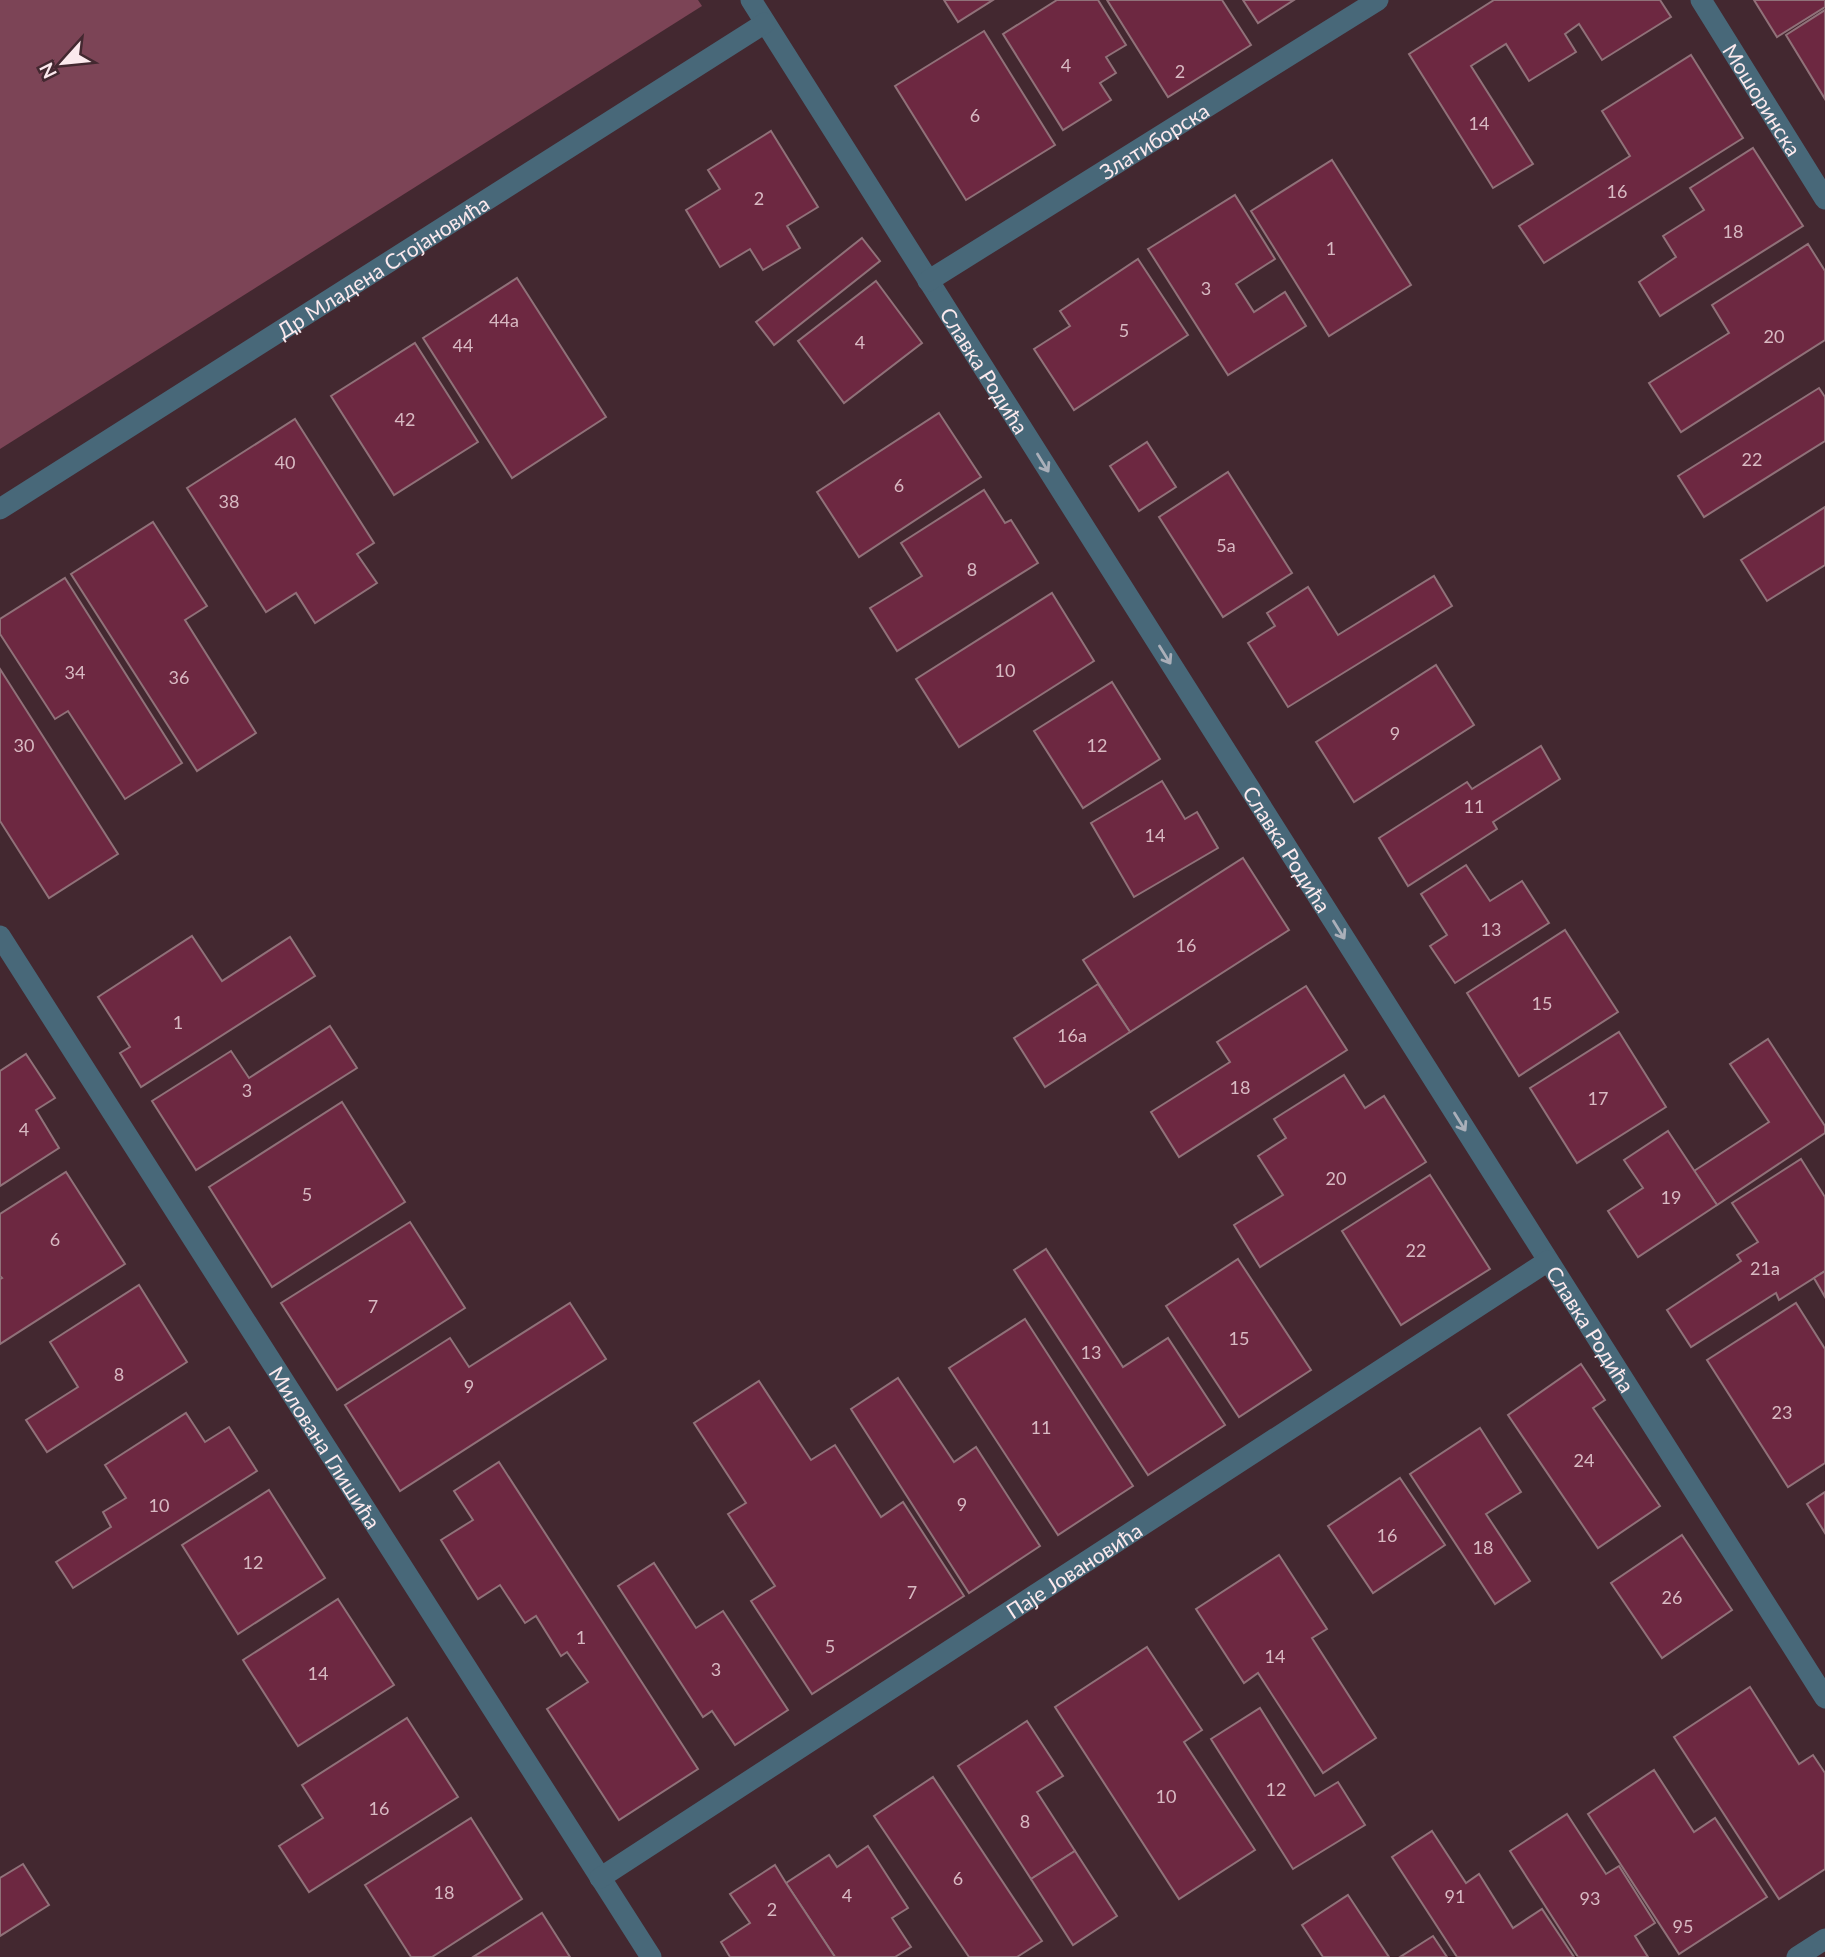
<svg xmlns="http://www.w3.org/2000/svg" width="1825" height="1957" viewBox="0 0 1825 1957" font-family="Lato,sans-serif">
  <style>
    .green { fill: #7c4456 }
    .building { fill: #6d2841; stroke: #907179; stroke-width: 2 }
    .lines { fill: none; stroke-linecap: round; stroke-linejoin: round }
    .minor { stroke: #486879; stroke-width: 21 }
    .oneway { stroke: #aaafb9 }
    .labels { text-anchor: middle; dominant-baseline: central; stroke-width: 6; stroke-linejoin: round; paint-order: stroke }
    .number-label { font-size: 18px; fill: #d8b9c2 }
    .street-label { font-size: 21px; fill: #fbe9ed; stroke: #432830 }
  </style>
  <rect width="100%" height="100%" fill="#432830"/>
  <polygon class="green" points="0,0 698,0 702,6 0,449"/>
  <g class="building">
    <polygon points="944,0 993,0 958,22"/>
    <polygon points="1057,0 1098,0 1126,45 1106,57 1116,73 1100,83 1111,100 1063,130 1003,34"/>
    <polygon points="1107,0 1222,0 1251,45 1168,97"/>
    <polygon points="1243,0 1294,0 1258,23"/>
    <polygon points="1494,0 1660,0 1671,17 1602,60 1579,24 1565,34 1576,52 1529,81 1506,44 1471,66 1533,164 1493,188 1409,54"/>
    <polygon points="1754,0 1825,0 1825,7 1777,37"/>
    <polygon points="1825,10 1825,99 1786,35"/>
    <polygon points="984,31 1055,145 966,200 895,86"/>
    <polygon points="1691,55 1743,138 1544,263 1519,226 1630,156 1602,111"/>
    <polygon points="771,131 818,207 787,226 800,248 763,270 750,249 720,267 686,210 720,189 708,170"/>
    <polygon points="1753,148 1803,226 1660,316 1639,282 1676,257 1663,236 1704,210 1690,188"/>
    <polygon points="1332,160 1411,285 1329,336 1251,211"/>
    <polygon points="1235,195 1275,259 1236,284 1254,312 1285,292 1306,326 1228,375 1148,249"/>
    <polygon points="862,238 880,261 774,345 756,322"/>
    <polygon points="1808,244 1825,271 1825,340 1681,432 1649,383 1729,333 1712,305"/>
    <polygon points="1138,259 1188,335 1074,410 1034,349 1070,326 1060,311"/>
    <polygon points="517,278 606,417 512,478 423,338"/>
    <polygon points="876,281 922,343 844,403 798,341"/>
    <polygon points="415,343 478,442 394,495 331,396"/>
    <polygon points="1819,388 1825,397 1825,441 1704,517 1678,476"/>
    <polygon points="939,413 981,477 859,557 817,492"/>
    <polygon points="295,419 374,543 357,554 377,583 315,623 296,593 266,612 187,488"/>
    <polygon points="1147,442 1176,487 1139,511 1110,466"/>
    <polygon points="1228,472 1292,573 1223,617 1159,517"/>
    <polygon points="984,490 1005,523 1011,520 1038,563 897,651 870,608 922,576 901,543"/>
    <polygon points="1825,507 1825,565 1767,601 1741,560"/>
    <polygon points="153,522 207,606 185,620 256,733 197,771 71,574"/>
    <polygon points="1434,576 1452,606 1288,707 1248,643 1275,626 1267,613 1308,587 1338,635"/>
    <polygon points="65,578 182,763 125,799 68,711 55,719 0,634 0,619"/>
    <polygon points="1052,593 1094,661 959,747 916,679"/>
    <polygon points="1436,665 1474,725 1354,802 1316,742"/>
    <polygon points="0,669 118,854 49,898 0,821"/>
    <polygon points="1112,682 1160,759 1083,808 1034,731"/>
    <polygon points="1541,746 1560,779 1493,822 1497,829 1408,886 1379,838 1467,782 1472,789"/>
    <polygon points="1162,781 1185,819 1197,812 1218,848 1134,897 1091,823"/>
    <polygon points="1243,858 1289,930 1130,1032 1083,960"/>
    <polygon points="1466,865 1490,901 1522,881 1549,923 1455,983 1430,946 1447,935 1421,894"/>
    <polygon points="1565,930 1618,1012 1519,1076 1467,993"/>
    <polygon points="192,936 222,981 290,937 315,976 141,1087 120,1053 130,1047 98,997"/>
    <polygon points="1098,984 1130,1032 1045,1087 1014,1038"/>
    <polygon points="1306,986 1347,1050 1179,1157 1151,1112 1230,1062 1217,1042"/>
    <polygon points="330,1026 357,1068 196,1170 152,1101 231,1051 249,1078"/>
    <polygon points="1619,1032 1666,1107 1577,1163 1530,1088"/>
    <polygon points="1768,1039 1825,1126 1825,1133 1717,1205 1694,1171 1769,1122 1730,1064"/>
    <polygon points="26,1054 55,1098 36,1110 59,1148 0,1186 0,1071"/>
    <polygon points="1344,1075 1365,1108 1384,1096 1426,1162 1260,1267 1234,1225 1283,1195 1258,1156 1286,1138 1274,1119"/>
    <polygon points="342,1102 405,1202 272,1287 209,1187"/>
    <polygon points="1668,1131 1717,1205 1638,1257 1608,1211 1643,1188 1624,1160"/>
    <polygon points="1801,1159 1825,1197 1825,1271 1779,1300 1776,1293 1691,1347 1667,1310 1741,1261 1737,1255 1758,1242 1732,1203"/>
    <polygon points="66,1172 125,1264 0,1344 0,1279 2,1278 0,1276 0,1214"/>
    <polygon points="1430,1175 1490,1269 1401,1325 1342,1231"/>
    <polygon points="410,1222 465,1308 337,1390 281,1303"/>
    <polygon points="1046,1249 1123,1367 1168,1338 1225,1425 1148,1475 1014,1270"/>
    <polygon points="1238,1259 1311,1370 1239,1417 1166,1306"/>
    <polygon points="1825,1271 1825,1297 1814,1278"/>
    <polygon points="139,1285 187,1362 47,1452 26,1420 78,1387 50,1342"/>
    <polygon points="570,1303 606,1359 400,1491 345,1405 450,1338 469,1367"/>
    <polygon points="1796,1303 1825,1349 1825,1463 1788,1487 1707,1360"/>
    <polygon points="1025,1319 1133,1486 1058,1535 949,1368"/>
    <polygon points="1581,1364 1605,1400 1593,1408 1660,1506 1598,1548 1508,1415"/>
    <polygon points="898,1378 954,1462 976,1447 1040,1546 969,1593 851,1409"/>
    <polygon points="759,1381 811,1460 835,1445 881,1517 903,1502 964,1596 812,1694 751,1601 775,1586 728,1514 746,1503 694,1423"/>
    <polygon points="186,1413 205,1442 229,1427 257,1471 73,1588 56,1562 111,1527 103,1512 126,1498 105,1465"/>
    <polygon points="1480,1428 1521,1492 1486,1514 1530,1581 1495,1604 1410,1474"/>
    <polygon points="499,1462 698,1769 619,1820 547,1709 588,1682 567,1652 561,1656 536,1616 525,1623 500,1585 478,1599 441,1540 473,1520 454,1491"/>
    <polygon points="1400,1478 1445,1545 1373,1593 1328,1526"/>
    <polygon points="269,1490 325,1578 238,1634 182,1545"/>
    <polygon points="1825,1492 1825,1533 1807,1504"/>
    <polygon points="1682,1535 1732,1610 1662,1658 1611,1583"/>
    <polygon points="1279,1555 1327,1629 1312,1638 1376,1738 1323,1773 1258,1673 1244,1683 1196,1609"/>
    <polygon points="654,1563 696,1628 723,1611 788,1710 735,1745 712,1711 703,1717 618,1586"/>
    <polygon points="338,1599 394,1685 298,1746 243,1660"/>
    <polygon points="1147,1647 1202,1730 1184,1742 1255,1850 1179,1899 1055,1707"/>
    <polygon points="1750,1687 1799,1764 1813,1755 1825,1773 1825,1869 1779,1899 1674,1737"/>
    <polygon points="1260,1708 1315,1796 1338,1782 1365,1825 1293,1869 1211,1739"/>
    <polygon points="407,1718 458,1797 309,1892 279,1846 323,1818 302,1785"/>
    <polygon points="1027,1721 1063,1776 1037,1792 1075,1851 1031,1879 958,1766"/>
    <polygon points="1654,1770 1694,1832 1715,1818 1767,1897 1679,1954 1588,1814"/>
    <polygon points="933,1777 1042,1941 1017,1957 969,1957 874,1816"/>
    <polygon points="1567,1814 1606,1874 1619,1866 1655,1923 1635,1936 1648,1957 1578,1957 1510,1851"/>
    <polygon points="471,1818 522,1899 432,1957 411,1957 365,1885"/>
    <polygon points="1432,1831 1466,1883 1479,1874 1513,1928 1542,1909 1574,1957 1457,1957 1392,1857"/>
    <polygon points="868,1846 908,1908 892,1918 911,1947 895,1957 835,1957 786,1883 829,1855 837,1867"/>
    <polygon points="1075,1851 1117,1916 1073,1945 1031,1879"/>
    <polygon points="23,1864 49,1905 0,1936 0,1878"/>
    <polygon points="775,1865 786,1883 835,1957 730,1957 721,1942 750,1923 730,1894"/>
    <polygon points="1348,1895 1389,1957 1323,1957 1302,1925"/>
    <polygon points="542,1913 570,1957 473,1957"/>
    <polygon points="1433,1936 1447,1957 1400,1957"/>
  </g>
  <g class="lines">
    <g class="minor">
      <path id="s1" d="M 751,0 L 1825,1698"/>
      <path id="s2" d="M 1701,0 L 1825,199"/>
      <path id="s3" d="M 928,281 L 1378,0"/>
      <path id="s4" d="M 0,509 L 765,23"/>
      <path id="s5" d="M 0,936 L 651,1957"/>
      <path id="s6" d="M 600,1878 L 1548,1261"/>
      <polyline points="1797,1957 1825,1939"/>
    </g>
  </g>
  <defs><path id="oneway-shaft" d="M-6 0H5M1.5-3L5.5 0L1.5 3" fill="none" stroke-width="1.6" stroke-linecap="round" stroke-linejoin="round" transform="scale(1.75)"/></defs>
  <g class="oneway">
    <use href="#oneway-shaft" transform="translate(1043 463) rotate(58)"/>
    <use href="#oneway-shaft" transform="translate(1165 655) rotate(58)"/>
    <use href="#oneway-shaft" transform="translate(1339 930) rotate(58)"/>
    <use href="#oneway-shaft" transform="translate(1460 1122) rotate(58)"/>
  </g>
  <g class="labels">
    <g class="number-label">
      <text x="1066" y="65">4</text>
      <text x="1180" y="71">2</text>
      <text x="975" y="115">6</text>
      <text x="1479" y="123">14</text>
      <text x="1617" y="191">16</text>
      <text x="759" y="198">2</text>
      <text x="1733" y="231">18</text>
      <text x="1331" y="248">1</text>
      <text x="1206" y="288">3</text>
      <text x="504" y="320">44a</text>
      <text x="1124" y="330">5</text>
      <text x="1774" y="336">20</text>
      <text x="860" y="342">4</text>
      <text x="463" y="345">44</text>
      <text x="405" y="419">42</text>
      <text x="1752" y="459">22</text>
      <text x="285" y="462">40</text>
      <text x="899" y="485">6</text>
      <text x="229" y="501">38</text>
      <text x="1226" y="545">5a</text>
      <text x="972" y="569">8</text>
      <text x="1005" y="670">10</text>
      <text x="75" y="672">34</text>
      <text x="179" y="677">36</text>
      <text x="1395" y="733">9</text>
      <text x="24" y="745">30</text>
      <text x="1097" y="745">12</text>
      <text x="1474" y="806">11</text>
      <text x="1155" y="835">14</text>
      <text x="1491" y="929">13</text>
      <text x="1186" y="945">16</text>
      <text x="1542" y="1003">15</text>
      <text x="178" y="1022">1</text>
      <text x="1072" y="1035">16a</text>
      <text x="1240" y="1087">18</text>
      <text x="247" y="1090">3</text>
      <text x="1598" y="1098">17</text>
      <text x="24" y="1129">4</text>
      <text x="1336" y="1178">20</text>
      <text x="307" y="1194">5</text>
      <text x="1671" y="1197">19</text>
      <text x="55" y="1239">6</text>
      <text x="1416" y="1250">22</text>
      <text x="1765" y="1268">21a</text>
      <text x="373" y="1306">7</text>
      <text x="1239" y="1338">15</text>
      <text x="1091" y="1352">13</text>
      <text x="119" y="1374">8</text>
      <text x="469" y="1386">9</text>
      <text x="1782" y="1412">23</text>
      <text x="1041" y="1427">11</text>
      <text x="1584" y="1460">24</text>
      <text x="962" y="1504">9</text>
      <text x="159" y="1505">10</text>
      <text x="1387" y="1535">16</text>
      <text x="1483" y="1547">18</text>
      <text x="253" y="1562">12</text>
      <text x="912" y="1592">7</text>
      <text x="1672" y="1597">26</text>
      <text x="581" y="1637">1</text>
      <text x="830" y="1646">5</text>
      <text x="1275" y="1656">14</text>
      <text x="716" y="1669">3</text>
      <text x="318" y="1673">14</text>
      <text x="1276" y="1789">12</text>
      <text x="1166" y="1796">10</text>
      <text x="379" y="1808">16</text>
      <text x="1025" y="1821">8</text>
      <text x="958" y="1878">6</text>
      <text x="444" y="1892">18</text>
      <text x="847" y="1895">4</text>
      <text x="1455" y="1896">91</text>
      <text x="1590" y="1898">93</text>
      <text x="772" y="1909">2</text>
      <text x="1683" y="1926">95</text>
    </g>
    <g class="street-label">
      <text stroke="none"><textPath href="#s2" startOffset="117">Мошоринска</textPath></text>
      <text stroke="none"><textPath href="#s3" startOffset="266">Златиборска</textPath></text>
      <text stroke="none"><textPath href="#s4" startOffset="453">Др Младена Стојановића</textPath></text>
      <text stroke="none"><textPath href="#s1" startOffset="438">Славка Родића</textPath></text>
      <text stroke="none"><textPath href="#s1" startOffset="1004">Славка Родића</textPath></text>
      <text stroke="none"><textPath href="#s1" startOffset="1572">Славка Родића</textPath></text>
      <text stroke="none"><textPath href="#s5" startOffset="606">Милована Глишића</textPath></text>
      <text stroke="none"><textPath href="#s6" startOffset="565">Паје Јовановића</textPath></text>
    </g>
  </g>
  <g transform="translate(63 63) rotate(243)" stroke="#432830" stroke-width="5" paint-order="stroke">
  <path d="M0-5L12 26L0 18L-12 26Z" fill="#fbe9ed"/>
  <text y="-10" font-size="19" font-weight="bold" text-anchor="middle" fill="#fbe9ed">N</text>
  </g>
</svg>
